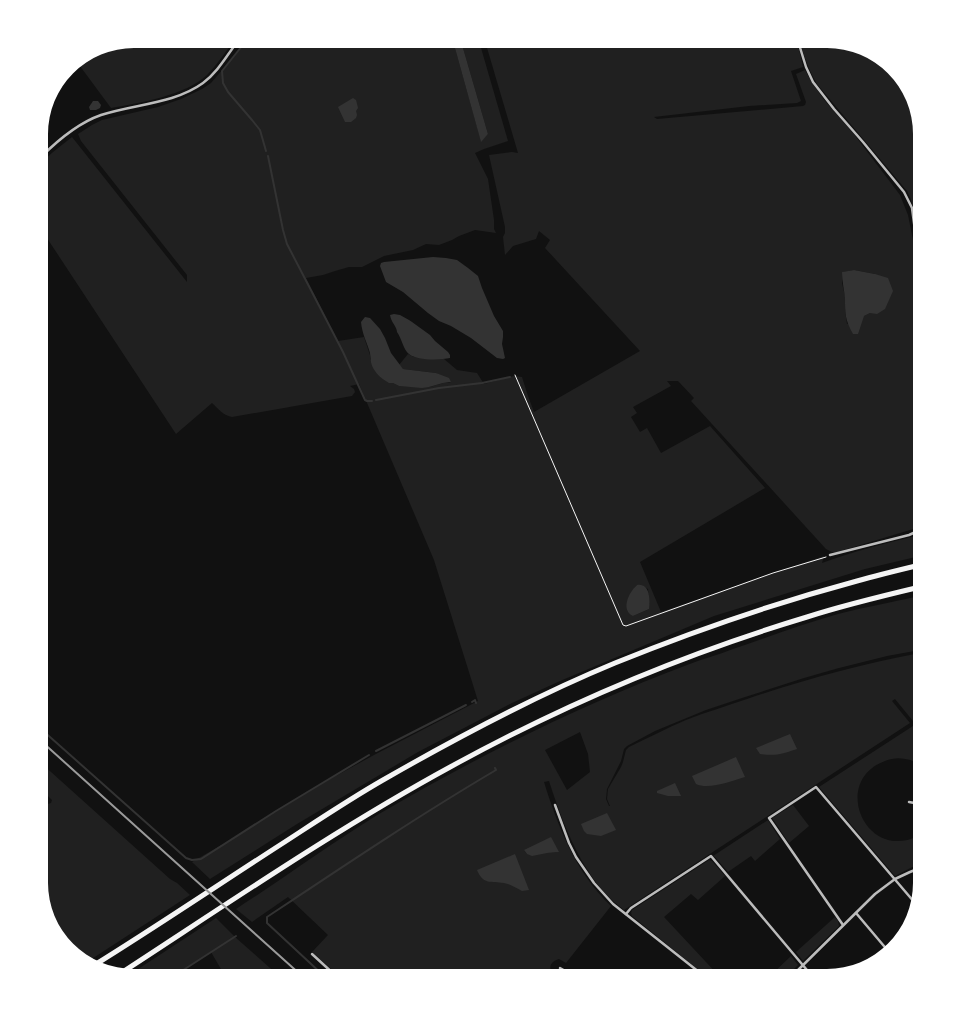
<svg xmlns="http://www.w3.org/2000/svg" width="961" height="1017" viewBox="0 0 961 1017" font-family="'Alegreya Sans',sans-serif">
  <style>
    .green { fill: #202020; fill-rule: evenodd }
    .water { fill: #333 }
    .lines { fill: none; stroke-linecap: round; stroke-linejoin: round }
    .stream { stroke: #333; stroke-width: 2 }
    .path { stroke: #f5f5f5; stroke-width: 1 }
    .minor { stroke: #bcbcbc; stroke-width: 2.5 }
    .motorway { stroke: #f5f5f5; stroke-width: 5 }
    .rail { stroke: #9a9a9a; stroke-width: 2 }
  </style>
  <rect width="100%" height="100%" fill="#111"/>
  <g class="green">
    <path d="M 135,41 L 234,41 C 225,52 217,65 207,75 C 186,95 140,103 111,108 L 77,62 L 99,48 Z"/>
    <path d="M 247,41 L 453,41 L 481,141 L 488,134 L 461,41 L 479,41 L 508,141 L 484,149 L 475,153 L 488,179 L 494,220 L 494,229 L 496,233 L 475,230 L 459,236 L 452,240 L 439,245 L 426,244 L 413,250 L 384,256 L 362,267 L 349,267 L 335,271 L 323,275 L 306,278 L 338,341 L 364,337 L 370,355 L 370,359 L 393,383 L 399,386 L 429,387 L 443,383 L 449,383 L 451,382 L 436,373 L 403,369 L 399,365 L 408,354 L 414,357 L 444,359 L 457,370 L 477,373 L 484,384 L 514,376 L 522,377 L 528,396 L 534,412 L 640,351 L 545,248 L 550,240 L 539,231 L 536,239 L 513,246 L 505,255 L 503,237 L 505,233 L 505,227 L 489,155 L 512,152 L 518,153 L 485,41 L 797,41 L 803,67 L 791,71 L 801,101 L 797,103 L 749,106 L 654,117 L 657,119 L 803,106 L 805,105 L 806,102 L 796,74 L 805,70 L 813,84 L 825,101 L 853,133 L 900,195 L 908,215 L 914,245 L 915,268 L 920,286 L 920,527 L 837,552 L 832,552 L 826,549 L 691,401 L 694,398 L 678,381 L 667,381 L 671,386 L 633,407 L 637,413 L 631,417 L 640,432 L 647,428 L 661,453 L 710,426 L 765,488 L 640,562 L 661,612 L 824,556 L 822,563 C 854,551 887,543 920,535 L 920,556 L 865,569 L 714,616 L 560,681 L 512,703 L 418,752 L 297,824 L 210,879 L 192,862 L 237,836 L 267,817 L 334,777 L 374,755 L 478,701 L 434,560 L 359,384 L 350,386 L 354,389 L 355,392 L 352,396 L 232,417 C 222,415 219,409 212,403 L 176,434 L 41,229 L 41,163 L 53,152 L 72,137 L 187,282 L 187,275 L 81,141 L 78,134 L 92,125 L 102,120 L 158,107 L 181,99 L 202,89 L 211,83 ZM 854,270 L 875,274 L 870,313 L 847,324 L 845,310 L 845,296 L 842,283 L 843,272 ZM 637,585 L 641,585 L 648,589 L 649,601 L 649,609 L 633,616 L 634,588 Z"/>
    <path d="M 800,41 L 832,41 L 868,51 L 897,73 L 913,99 L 920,134 L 920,246 C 917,227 916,208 907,191 L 817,84 C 809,70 804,57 800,41 Z"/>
    <path d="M 920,596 L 920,650 L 887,656 L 839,668 L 804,678 L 742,698 L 706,710 L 655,731 L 627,746 L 624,749 L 621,761 L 607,789 L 606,799 L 609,806 L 610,806 L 607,799 L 608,789 L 621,767 L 623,762 L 626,750 L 629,747 C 648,738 667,728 686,720 C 706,712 727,706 747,699 C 803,680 861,664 920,653 L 920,716 L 913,721 L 895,699 L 892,701 L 910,723 L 624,910 C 618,905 611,900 606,894 C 596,884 589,872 582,861 C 568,836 558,809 549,781 L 544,782 C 558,827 576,873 611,906 L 566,963 L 559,959 C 550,962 548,967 553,975 L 552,976 L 339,976 L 312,952 L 328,935 L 288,897 L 252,922 L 236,909 C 284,878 330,844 379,814 C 476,757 581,705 687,665 C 702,659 718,655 733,649 C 768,637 803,624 838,614 C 865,607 893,602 920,596 ZM 580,732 L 588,754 L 590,772 L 567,790 L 545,750 ZM 524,850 L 558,852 L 527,854 Z"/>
    <path d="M 913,726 L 920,733 L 920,764 C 909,758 896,756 885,761 C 830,781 866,864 920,835 L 920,863 L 895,876 L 819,787 Z"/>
    <polygon points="41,763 170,879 177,883 190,895 87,962 77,954 46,907 41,883 41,806 51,803 52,800 41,789"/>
    <polygon points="793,805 809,826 789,843 772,818"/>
    <polygon points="768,820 780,839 755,861 751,856 728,872 715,857 713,856"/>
    <polygon points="709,860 712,861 725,876 698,900 691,894 664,917 719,976 706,976 632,916 631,913 632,910"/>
    <polygon points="835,917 838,921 839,926 803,961 796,952"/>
    <polygon points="216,918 235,937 279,976 225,976 211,952 173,976 135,976 129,975"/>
    <polygon points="791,956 798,965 787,976 770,976"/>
  </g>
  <g class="water">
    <polygon points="453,41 461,41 488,134 481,142"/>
    <polygon points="353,98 356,100 358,108 356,111 357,115 356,118 351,122 345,122 338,107"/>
    <polygon points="93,101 98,101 101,105 100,108 96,110 90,110 89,107"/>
    <polygon points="433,257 446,258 457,260 468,268 478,276 482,288 494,316 503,331 503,337 502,344 505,358 503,359 497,358 471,338 451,326 439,321 428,313 403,292 386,282 380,266 381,263 384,262"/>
    <path d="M 854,270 L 875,274 L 888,278 L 893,291 L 885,309 L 877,314 L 870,313 L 864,316 L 858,334 L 853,334 C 845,320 845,313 845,298 C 844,289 842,281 842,272 Z"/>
    <path d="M 394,314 L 400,315 L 409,320 L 412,322 L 430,335 L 435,341 L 448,352 L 450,355 L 450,358 C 441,360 417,361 409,354 C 403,349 402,339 397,332 C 397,327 391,322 390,315 Z"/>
    <path d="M 365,317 L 370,318 L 380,329 L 385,338 L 391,353 L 403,369 L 436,373 L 449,378 L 451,382 L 443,383 L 429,387 L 422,388 L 399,386 L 393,383 L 389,383 C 384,380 378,376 375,371 C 370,364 371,360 370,353 C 367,342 362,334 361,322 Z"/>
    <path d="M 637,585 C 650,583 650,599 649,609 L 633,616 C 620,610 629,592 637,585 Z"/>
    <path d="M 790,734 L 797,749 C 782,754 776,756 760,754 L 756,748 Z"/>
    <path d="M 736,757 L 745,777 C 731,781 709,790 696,784 L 692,776 Z"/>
    <polygon points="675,783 681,796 668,796 657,793 657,791"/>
    <polygon points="607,813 616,830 601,836 587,834 584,831 581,824"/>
    <polygon points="551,837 559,852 547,853 532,856 527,854 524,850"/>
    <path d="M 515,854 L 529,890 L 522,891 C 516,888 510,884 504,883 C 491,881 483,885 477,870 Z"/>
  </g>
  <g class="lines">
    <g class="stream">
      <polyline points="246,41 222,71 223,83 228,92 252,120 260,130 266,151"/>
      <polyline points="268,156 283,230 287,244 343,352 365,400 367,401 372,401"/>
      <polyline points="376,400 439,388 482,383 510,377"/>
      <polyline points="472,702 475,700 476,703"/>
      <polyline points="41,729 186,858 192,860 201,859 276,811 369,755"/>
      <polyline points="376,751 466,705"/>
      <polyline points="174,976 236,936"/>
      <path d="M 324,976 L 267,923 L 267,917 C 342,867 418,816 496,770 L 495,768"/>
    </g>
    <polyline class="path" points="515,375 623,625 626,626 773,573 826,557"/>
    <g class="minor">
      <polyline points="798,41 806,67 813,82 834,109 863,142 904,192 912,208 920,268"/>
      <path d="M 41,157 C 58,140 78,123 101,115 C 134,104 174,104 203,83 C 218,72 227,55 238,41"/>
      <polyline points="830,555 909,535 920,530"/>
      <polyline points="909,802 920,804"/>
      <polyline points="555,805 569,843 576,857 594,883 613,904 704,976"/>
      <polyline points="856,913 889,952"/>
      <polyline points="47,914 69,948"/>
      <polyline points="626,914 631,908 711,856 812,976"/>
      <polyline points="843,925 769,818 816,787 915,903"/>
      <polyline points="312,954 336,976"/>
      <polyline points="560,968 574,976"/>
      <polyline points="792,976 875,894 895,879 910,872 920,868"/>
    </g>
    <g class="motorway">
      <path d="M 93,966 C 156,927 218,885 280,845 C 314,823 348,800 383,780 C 458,737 535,696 615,663 C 694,631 775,603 857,581 C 878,575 899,570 920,565"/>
      <path d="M 121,973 C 230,902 338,828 452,766 C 565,704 684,654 807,617 C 844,605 882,596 920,587"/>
    </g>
    <polyline class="rail" points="41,741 302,976"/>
  </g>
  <path d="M0 0H961V1017H0ZM134 48H827A86 86 0 0 1 913 134V883A86 86 0 0 1 827 969H134A86 86 0 0 1 48 883V134A86 86 0 0 1 134 48Z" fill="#fff" fill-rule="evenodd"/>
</svg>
